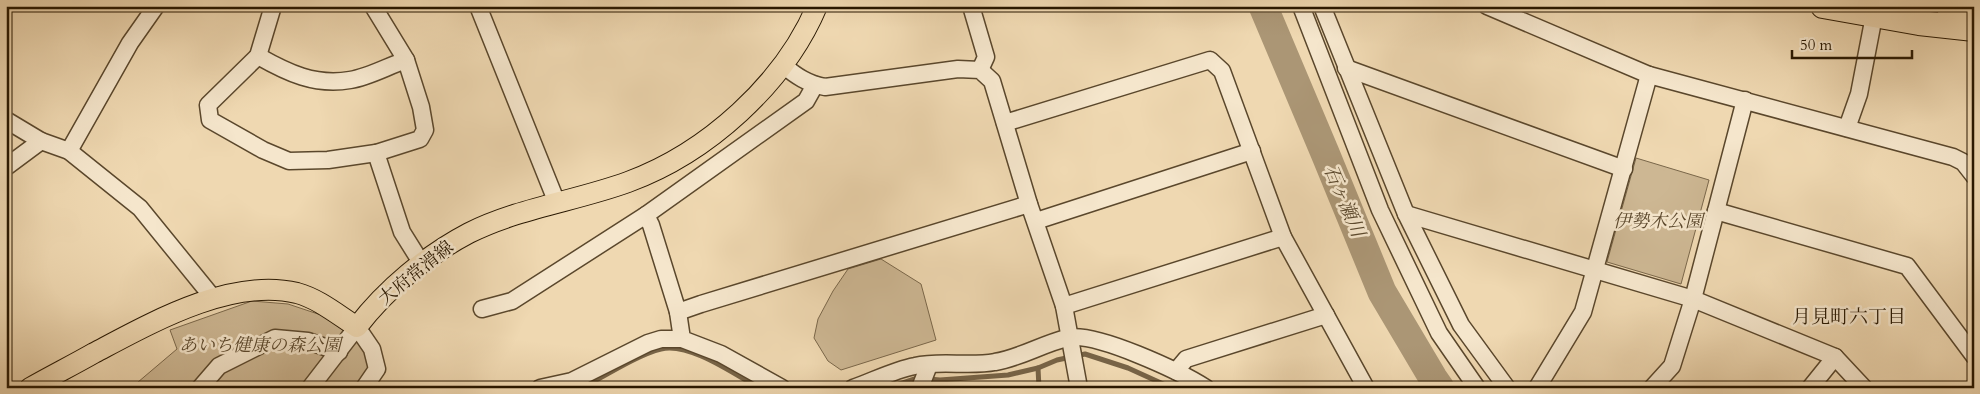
<svg xmlns="http://www.w3.org/2000/svg" width="1980" height="394" viewBox="0 0 1980 394" font-family="Cardo,'Noto Serif JP',serif">
  <style>
    .green { fill: #cdb793; stroke: #7a674a }
    .lines { fill: none; stroke-linecap: round; stroke-linejoin: round }
    .stream { stroke: #776346; stroke-width: 5 }
    .river { stroke: #ab9675; stroke-width: 29 }
    .minor-casing { stroke: #5a472c; stroke-width: 19 }
    .major-casing { stroke: #281700; stroke-width: 22 }
    .highway-casing { stroke: #281700; stroke-width: 26 }
    .minor { stroke: #f5e6cc; stroke-width: 16 }
    .major { stroke: #efd8b1; stroke-width: 20 }
    .highway { stroke: #efd8b1; stroke-width: 24 }
    .labels { text-anchor: middle; dominant-baseline: central; stroke-width: 5; stroke-linejoin: round; paint-order: stroke }
    .park-label { font-size: 18px; font-style: italic; fill: #5a472c; stroke: #f5e6cc }
    .street-label { font-size: 18px; fill: #281700; stroke: #f5e6cc }
    .water-label { font-size: 19px; font-style: italic; fill: #5c4a2f; stroke: #f5e6cc }
    .neighbourhood-label { font-size: 19px; fill: #281700; stroke: #f5e6cc }
  </style>
  <rect width="100%" height="100%" fill="#efd8b1"/>
  <filter id="stains"><feTurbulence type="fractalNoise" baseFrequency=".004" numOctaves="4"/><feColorMatrix values="0 0 0 0 .2 0 0 0 0 .09 0 0 0 0 .02 0 0 0 .5 -.17"/></filter>
  <radialGradient id="worn" r=".72"><stop offset=".6" stop-color="#630" stop-opacity="0"/><stop offset="1" stop-color="#630" stop-opacity=".3"/></radialGradient>
  <g class="green">
    <polygon points="1636,158 1709,180 1681,284 1607,262"/>
    <polygon points="881,259 921,284 936,340 841,370 828,361 814,338 818,319 833,291 848,269"/>
    <polygon points="252,301 288,304 357,327 372,349 364,388 131,388 177,349 170,330"/>
  </g>
  <g class="lines">
    <g class="stream">
      <polyline points="1038,368 1039,388"/>
      <path d="M 582,388 C 603,377 639,354 661,349 C 689,342 734,374 759,388"/>
      <polyline points="887,388 917,378 940,380 1008,375 1038,368 1057,360 1085,354 1128,368 1172,388"/>
    </g>
    <polyline class="river" points="1263,6 1325,153 1382,292 1433,378 1440,388"/>
    <g class="minor-casing">
      <g id="minor">
        <polyline points="273,6 258,56 208,105 210,120 263,150 289,161 328,160 376,153 420,139 425,130 421,107 406,60 373,6"/>
        <polyline points="478,6 557,203"/>
        <polyline points="971,6 986,57 980,70"/>
        <polyline points="1301,6 1380,210 1439,333 1477,388"/>
        <polyline points="1322,6 1406,214 1461,325 1507,388"/>
        <polyline points="1487,6 1649,75 1953,157 1963,162 1974,176"/>
        <path d="M 258,56 C 288,73 315,86 350,80 C 369,77 388,66 406,60"/>
        <path d="M 783,65 C 796,76 808,84 825,87 L 958,69 L 980,70 L 992,81 L 1029,204 L 1064,306 L 1079,388"/>
        <polyline points="1346,68 1624,169"/>
        <polyline points="6,120 41,141 69,151 140,208 214,299"/>
        <polyline points="1005,123 1210,60 1222,71 1283,237 1366,388"/>
        <polyline points="1847,128 1859,94 1874,16"/>
        <polyline points="69,151 130,43 156,6"/>
        <polyline points="376,153 402,232 422,264"/>
        <polyline points="6,167 41,141"/>
        <polyline points="1716,211 1907,266 1974,356"/>
        <polyline points="1406,214 1693,299 1835,357 1864,388"/>
        <polyline points="646,215 651,225 678,312 682,339 721,354 782,388"/>
        <polyline points="1036,221 1252,151"/>
        <polyline points="1064,306 1283,237"/>
        <polyline points="482,309 512,301 646,215 806,101 815,85"/>
        <polyline points="678,312 701,304 1029,204"/>
        <polyline points="1176,371 1186,359 1326,315"/>
        <polyline points="200,388 219,366 275,338 308,341 339,352"/>
        <polyline points="310,388 357,327 372,349 377,369 364,388"/>
        <polyline points="540,388 572,381 648,343 661,339 682,339"/>
        <path d="M 853,388 C 873,381 894,370 915,366 C 941,360 969,367 995,362 C 1020,358 1042,344 1067,338 C 1095,331 1181,372 1206,388"/>
        <polyline points="920,388 929,365"/>
        <polyline points="1537,388 1583,312 1649,75"/>
        <polyline points="1652,388 1672,366 1693,299 1745,100"/>
        <polyline points="1810,388 1835,357"/>
      </g>
    </g>
    <g class="major-casing">
      <path id="major" d="M 30,388 C 51,376 73,365 94,353 C 151,323 231,277 297,293 C 319,299 338,315 357,327 C 386,289 427,255 469,233 C 519,208 576,201 628,182 C 707,153 784,84 817,6"/>
    </g>
    <g class="highway-casing">
      <g id="highway">
        <polyline points="1823,6 1919,23 1974,29"/>
        <polyline points="1948,6 1974,9"/>
      </g>
    </g>
    <use href="#minor" class="minor"/>
    <use href="#major" class="major"/>
    <use href="#highway" class="highway"/>
  </g>
  <g class="labels">
    <g class="park-label">
      <text x="1658" y="221">伊勢木公園</text>
      <text x="260" y="345">あいち健康の森公園</text>
    </g>
    <g class="street-label">
      <text transform="translate(416 273) rotate(-39)">大府常滑線</text>
    </g>
    <g class="water-label">
      <text transform="translate(1344 201) rotate(67)">石ヶ瀬川</text>
    </g>
    <g class="neighbourhood-label">
      <text x="1849" y="317">月見町六丁目</text>
    </g>
  </g>
  <rect width="1980" height="394" fill="none" stroke="#efd8b1" stroke-width="25"/>
  <rect x="8" y="8" width="1965" height="379" fill="none" stroke="#281700" stroke-width="2.5"/>
  <rect x="12" y="12" width="1955" height="369" fill="none" stroke="#281700"/>
  <path d="M1792 50v8h120v-8" fill="none" stroke="#281700" stroke-width="2.5"/>
  <text x="1800" y="50" font-size="15" fill="#281700" stroke="#f5e6cc" stroke-width="4" paint-order="stroke">50 m</text>
  <rect width="100%" height="100%" filter="url(#stains)"/>
  <rect width="100%" height="100%" fill="url(#worn)"/>
</svg>
